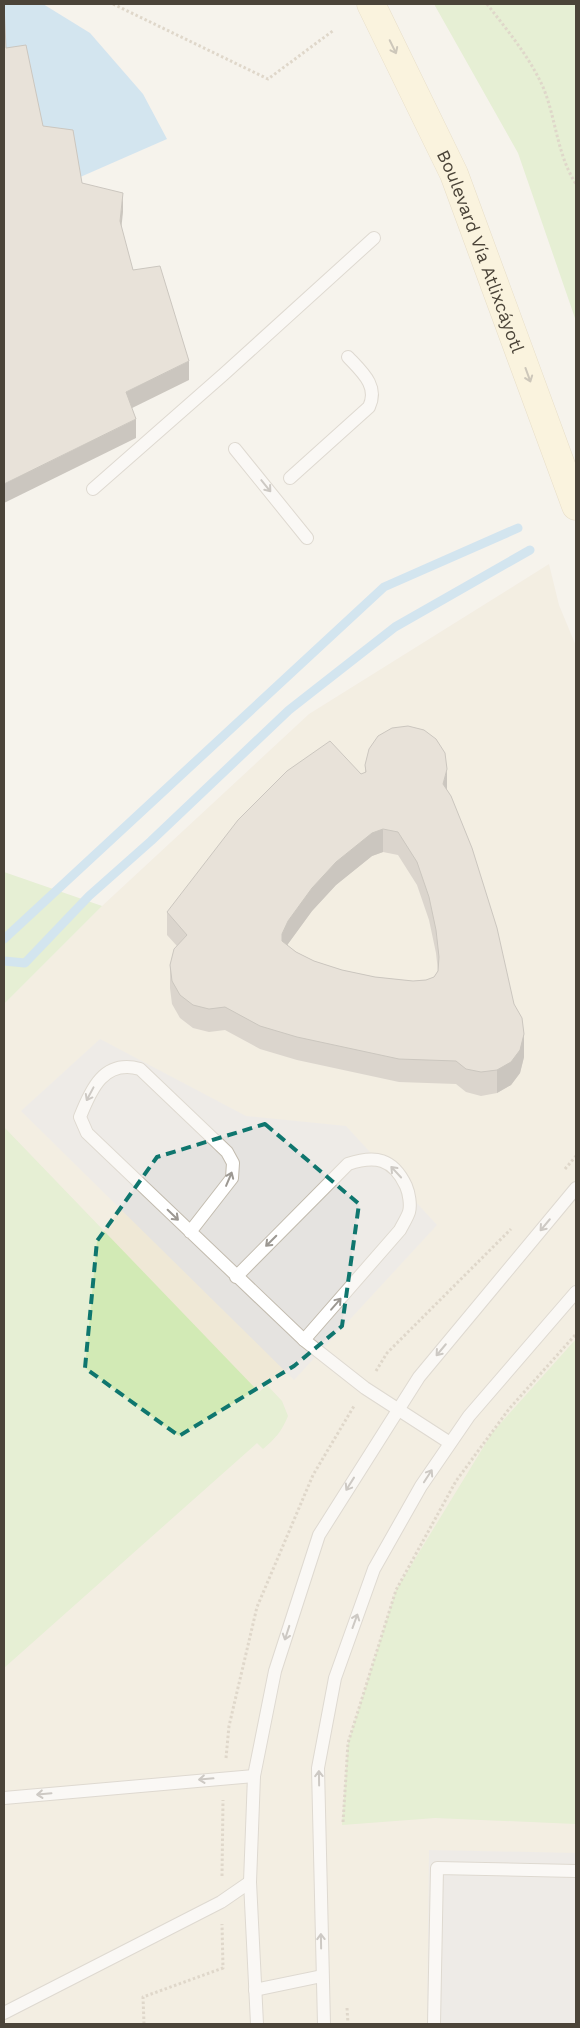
<svg xmlns="http://www.w3.org/2000/svg" width="580" height="2028" viewBox="0 0 580 2028" font-family="'Work Sans',sans-serif">
  <style>
    .education { fill: #efe8d6 }
    .green { fill: #d2eab5 }
    .parking { fill: #e5e3e0 }
    .water { fill: #a9d4f2 }
    .lines { fill: none; stroke-linecap: round; stroke-linejoin: round }
    .stream { stroke: #a9d4f2; stroke-width: 9 }
    .service-casing { stroke: #c2bbae; stroke-width: 14 }
    .secondary-casing { stroke: #d6c79b; stroke-width: 29 }
    .path { stroke: #c4b79f; stroke-width: 3; stroke-dasharray: 2.5 2.5; stroke-linecap: butt }
    .service { stroke: #fff; stroke-width: 12 }
    .secondary { stroke: #fff3cd; stroke-width: 28 }
    .wall { fill: #bab2a6; fill-rule: evenodd }
    .shaded-wall { fill: #979187 }
    .building { fill: #d8cfc1; stroke: #979187; fill-rule: evenodd }
    .oneway { stroke: #9c937c }
    .oneway2 { stroke: #9c9892 }
    .marked { fill: none; stroke: #0f766e; stroke-width: 4; stroke-dasharray: 10 6; stroke-linejoin: round }
    .labels { text-anchor: middle; dominant-baseline: central; stroke-width: 4; stroke-linejoin: round; paint-order: stroke }
    .street-label { font-size: 18px; fill: #4b4439; stroke: #fff }
  </style>
  <rect width="100%" height="100%" fill="#f6f3ec"/>
  <polygon class="education" points="549,564 559,605 576,646 576,2024 4,2024 4,1004 102,906 309,714"/>
  <g class="green">
    <polygon points="434,4 576,4 576,321 518,153"/>
    <polygon points="4,872 102,906 4,1004"/>
    <path d="M 4,1127 L 259,1392 L 267,1385 L 282,1401 L 288,1416 C 282,1431 275,1439 263,1449 L 257,1443 L 4,1668 Z"/>
    <polygon points="576,1339 576,1824 435,1818 342,1825 348,1743 396,1590 492,1433"/>
  </g>
  <g class="parking">
    <polygon points="100,1039 246,1116 346,1126 437,1225 294,1380 21,1111"/>
    <polygon points="429,1850 576,1853 576,2024 427,2024"/>
  </g>
  <polygon class="water" points="4,4 43,4 90,33 143,94 167,139 78,178 43,145 6,67"/>
  <g class="lines">
    <g class="stream">
      <polyline points="4,939 384,587 518,528"/>
      <polyline points="4,961 25,963 89,896 151,841 289,710 395,627 530,550"/>
    </g>
    <g class="service-casing">
      <g id="service">
        <polyline points="235,449 307,538"/>
        <path d="M 290,478 L 369,407 C 379,386 362,372 348,357"/>
        <polyline points="93,489 224,374 374,238"/>
        <path d="M 190,1232 L 232,1178 L 233,1163 L 227,1152 L 140,1069 C 104,1059 91,1089 80,1117 L 87,1133 L 304,1340 L 365,1388 L 450,1443"/>
        <path d="M 236,1277 L 348,1164 C 375,1155 393,1158 406,1186 C 409,1193 411,1205 409,1212 C 407,1218 403,1224 400,1230 L 304,1340"/>
        <polyline points="4,1798 254,1776"/>
        <polyline points="255,1990 322,1976"/>
        <polyline points="4,2013 221,1902 250,1882"/>
        <polyline points="257,2024 250,1882 254,1776 275,1671 319,1535 419,1377 576,1188"/>
        <polyline points="324,2024 318,1768 335,1678 374,1569 421,1486 469,1416 576,1292"/>
        <polyline points="434,2024 437,1868 576,1871"/>
      </g>
    </g>
    <g class="secondary-casing">
      <g id="secondary">
        <path id="s1" d="M 371,4 L 454,174 L 576,506"/>
      </g>
    </g>
    <g class="path">
      <polyline points="113,4 268,79 334,30"/>
      <path d="M 487,4 C 507,30 529,56 543,87 C 556,118 557,155 576,184"/>
      <polyline points="565,1169 576,1156"/>
      <polyline points="376,1371 387,1353 511,1229"/>
      <polyline points="226,1758 229,1726 257,1607 313,1475 354,1406"/>
      <polyline points="343,1822 348,1743 396,1590 456,1481 509,1409 576,1334"/>
      <polyline points="222,1876 223,1800"/>
      <polyline points="347,2008 348,2024"/>
      <polyline points="144,2024 143,1997 223,1968 222,1924"/>
    </g>
    <use href="#service" class="service"/>
    <use href="#secondary" class="secondary"/>
  </g>
  <path class="wall" d="M 365,765 L 447,790 L 514,1004 L 524,1057 L 520,1073 L 511,1085 L 497,1093 L 481,1096 L 466,1092 L 456,1084 L 399,1082 L 297,1060 L 260,1049 L 225,1030 L 209,1032 L 193,1028 L 180,1018 L 172,1004 L 170,988 L 170,965 L 177,946 L 167,935 L 167,912 L 361,774 L 365,773 ZM 383,852 L 398,855 L 417,885 L 429,920 L 436,953 L 438,971 L 434,977 L 426,980 L 413,981 L 375,977 L 342,970 L 314,961 L 296,952 L 287,945 L 312,911 L 336,885 L 372,856 Z"/>
  <g class="shaded-wall">
    <polygon points="123,193 123,212 120,240 120,221"/>
    <polygon points="189,361 189,380 126,411 126,392"/>
    <polygon points="136,419 136,438 4,503 4,484"/>
    <polygon points="447,769 447,792 443,784"/>
    <polygon points="383,829 383,852 372,856 336,885 312,911 288,944 282,957 282,934 288,921 312,888 336,862 372,833"/>
    <polygon points="524,1034 524,1057 520,1073 511,1085 497,1093 497,1070"/>
  </g>
  <g class="building">
    <polygon points="4,4 6,48 26,45 43,126 73,130 82,183 123,193 120,221 133,270 160,266 189,361 126,392 136,419 4,484"/>
    <path d="M 408,726 L 424,730 L 436,739 L 445,753 L 447,769 L 443,784 L 451,796 L 472,848 L 497,928 L 514,1004 L 522,1018 L 524,1034 L 520,1050 L 511,1062 L 497,1070 L 481,1072 L 466,1069 L 456,1061 L 399,1059 L 297,1037 L 260,1026 L 225,1007 L 209,1009 L 193,1005 L 180,995 L 172,981 L 170,965 L 174,949 L 187,935 L 167,912 L 238,820 L 287,771 L 330,741 L 361,774 L 366,772 L 365,765 L 369,749 L 378,736 L 392,728 ZM 383,829 L 398,832 L 417,862 L 429,897 L 436,930 L 439,957 L 438,971 L 434,977 L 426,980 L 413,981 L 375,977 L 342,970 L 314,961 L 296,952 L 282,941 L 282,934 L 288,921 L 312,888 L 336,862 L 372,833 Z"/>
  </g>
  <defs><path id="oneway-shaft" d="M-6 0H5M1.5-3L5.5 0L1.5 3" fill="none" stroke-width="1.6" stroke-linecap="round" stroke-linejoin="round" transform="scale(1.25)"/></defs>
  <g class="oneway">
    <use href="#oneway-shaft" transform="translate(393 47) rotate(64)"/>
    <use href="#oneway-shaft" transform="translate(528 375) rotate(70)"/>
  </g>
  <g class="oneway2">
    <use href="#oneway-shaft" transform="translate(266 486) rotate(51)"/>
    <use href="#oneway-shaft" transform="translate(90 1094) rotate(118)"/>
    <use href="#oneway-shaft" transform="translate(396 1172) rotate(-133)"/>
    <use href="#oneway-shaft" transform="translate(229 1179) rotate(-67)"/>
    <use href="#oneway-shaft" transform="translate(173 1215) rotate(44)"/>
    <use href="#oneway-shaft" transform="translate(545 1225) rotate(130)"/>
    <use href="#oneway-shaft" transform="translate(271 1241) rotate(135)"/>
    <use href="#oneway-shaft" transform="translate(336 1304) rotate(-49)"/>
    <use href="#oneway-shaft" transform="translate(441 1350) rotate(130)"/>
    <use href="#oneway-shaft" transform="translate(428 1476) rotate(-57)"/>
    <use href="#oneway-shaft" transform="translate(350 1484) rotate(122)"/>
    <use href="#oneway-shaft" transform="translate(355 1621) rotate(-70)"/>
    <use href="#oneway-shaft" transform="translate(287 1633) rotate(108)"/>
    <use href="#oneway-shaft" transform="translate(319 1778) rotate(-91)"/>
    <use href="#oneway-shaft" transform="translate(206 1779) rotate(175)"/>
    <use href="#oneway-shaft" transform="translate(44 1794) rotate(175)"/>
    <use href="#oneway-shaft" transform="translate(321 1941) rotate(-91)"/>
  </g>
  <path d="M0 0H580V2028H0ZM 265,1124 L 359,1204 L 342,1326 L 294,1366 L 179,1436 L 85,1368 L 97,1241 L 157,1157 Z" fill="#f6f3ec" fill-opacity=".55" fill-rule="evenodd"/>
  <path class="marked" d="M 265,1124 L 359,1204 L 342,1326 L 294,1366 L 179,1436 L 85,1368 L 97,1241 L 157,1157 Z"/>
  <g class="labels">
    <g class="street-label">
      <text stroke="none"><textPath href="#s1" startOffset="271">Boulevard Vía Atlixcáyotl</textPath></text>
    </g>
  </g>
  <rect width="580" height="2028" fill="none" stroke="#4b4439" stroke-width="10"/>
</svg>
